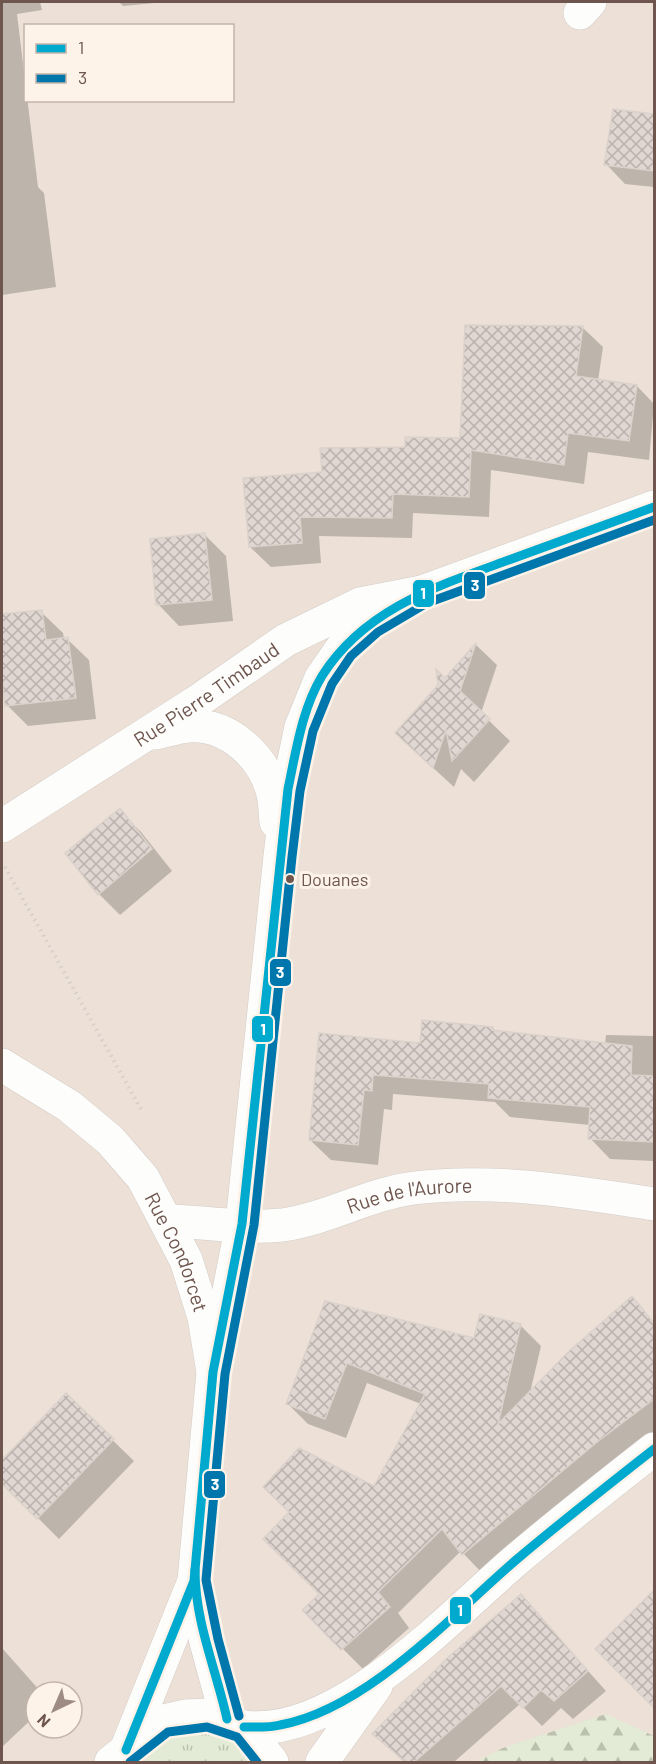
<svg xmlns="http://www.w3.org/2000/svg" width="656" height="1764" viewBox="0 0 656 1764" font-family="Barlow,sans-serif">
  <style>
    .residential { fill: #ede1d7; fill-rule: evenodd }
    .grass { fill: url(#grass-tufts) }
    .forest { fill: url(#forest-firs) }
    .shadow { fill: #0003 }
    .building { fill: url(#building-cross-hatch); stroke: #dcd2cc; stroke-width: 1.5 }
    .lines { fill: none; stroke-linecap: round; stroke-linejoin: round }
    .street-casing { stroke: #d3ccc7; stroke-width: 34 }
    .secondary-casing { stroke: #d3cac6; stroke-width: 34 }
    .path { stroke: #d6ceca; stroke-width: 4; stroke-dasharray: 1.5 4.5; stroke-linecap: butt }
    .street { stroke: #fdfdfc; stroke-width: 33 }
    .secondary { stroke: #fdfdfc; stroke-width: 33 }
    .bus-1-casing { stroke: #fdf3e9; stroke-width: 14 }
    .bus-2-casing { stroke: #fdf3e9; stroke-width: 14 }
    .bus-1 { stroke: #00a9ce; stroke-width: 9 }
    .bus-2 { stroke: #0077ac; stroke-width: 9 }
    .bus-dot { fill: #6e554d; stroke: #fdf3e9; stroke-width: 2 }
    .labels { text-anchor: middle; dominant-baseline: central; stroke-width: 6; stroke-linejoin: round; paint-order: stroke }
    .bus-label { font-size: 18px; fill: #6e554d; stroke: #fdf3e9; text-anchor: start }
    .street-label { font-size: 20px; fill: #6e554d; stroke: #fdf3e9 }
    .line-badge { stroke: #fdf3e9; stroke-width: 2 }
    .badge-label { font-size: 16px; text-anchor: middle; font-weight: bold; fill: #fff }
  </style>
  <defs>
    <pattern id="grass-tufts" width="24" height="20" patternUnits="userSpaceOnUse" patternTransform="scale(1.5)"><rect width="24" height="20" fill="#e3ead5"/><path d="M3 7l-1-3M5 7V3M7 7l1-3M15 17l-1-3M17 17v-4M19 17l1-3" fill="none" stroke="#bcc0af"/></pattern>
    <pattern id="forest-firs" width="22" height="20" patternUnits="userSpaceOnUse" patternTransform="scale(1.5)"><rect width="22" height="20" fill="#e3ead5"/><path d="M5 1l3.5 6h-7zM16 11l3.5 6h-7z" fill="#bcc0af"/></pattern>
    <pattern id="building-cross-hatch" width="8" height="8" patternUnits="userSpaceOnUse" patternTransform="scale(1.5)"><rect width="8" height="8" fill="#e0d7d2"/><path d="M0 0l8 8M0 8l8-8" fill="none" stroke="#bab1ad"/></pattern>
  </defs>
  <rect width="100%" height="100%" fill="#f4efe9"/>
  <path class="residential" d="M 2,2 L 654,2 L 654,1762 L 2,1762 ZM 26,26 L 232,26 L 232,100 L 26,100 ZM 36,1692 L 72,1692 L 72,1728 L 36,1728 Z"/>
  <path class="grass" d="M 202,1730 C 222,1737 244,1741 252,1762 L 143,1762 L 171,1737 Z"/>
  <polygon class="forest" points="606,1714 654,1736 654,1762 475,1762 503,1748"/>
  <g class="shadow">
    <polygon points="2,2 40,2 42,10 17,14 38,187 44,193 56,287 2,295"/>
    <polygon points="119,2 165,2 123,6"/>
    <polygon points="614,110 654,115 654,187 625,184 606,164"/>
    <polygon points="582,327 603,347 598,381 637,386 654,404 649,460 588,452 584,484 491,470 489,517 413,513 412,538 319,536 321,563 271,567 250,547 323,473 406,449 461,440"/>
    <polygon points="205,535 226,556 233,621 179,626 158,604"/>
    <polygon points="41,612 63,633 64,639 67,639 89,660 96,719 28,726 7,705 2,666 2,616"/>
    <polygon points="476,645 497,665 481,713 510,741 474,782 461,769 454,787 418,754 445,680"/>
    <polygon points="119,810 141,832 172,871 120,915 99,894 67,853"/>
    <polygon points="492,1028 497,1032 605,1045 606,1035 654,1036 654,1161 610,1159 590,1138 590,1125 510,1117 495,1102 393,1094 392,1110 384,1109 378,1165 331,1160 310,1140 320,1035 421,1045"/>
    <polygon points="632,1298 654,1322 654,1435 483,1574 461,1551 398,1613 409,1628 363,1669 304,1610 321,1595 421,1404 367,1383 346,1438 308,1424 287,1403 326,1302 475,1340 520,1325 541,1346 530,1393"/>
    <polygon points="66,1395 134,1461 59,1539 2,1482 2,1462"/>
    <polygon points="521,1596 606,1691 573,1719 561,1708 542,1726 520,1704 454,1762 404,1762 374,1734"/>
    <polygon points="654,1599 654,1706 598,1649"/>
    <polygon points="2,1648 41,1692 36,1692 36,1715 2,1747"/>
  </g>
  <g class="building">
    <polygon points="613,109 654,114 654,171 604,165"/>
    <polygon points="465,325 583,326 576,376 637,385 629,441 568,433 564,465 471,450 469,497 393,494 392,518 300,517 302,543 249,547 243,478 322,472 320,448 405,447 405,437 460,438"/>
    <polygon points="205,533 212,600 156,605 150,539"/>
    <polygon points="42,610 46,640 68,637 76,698 5,706 2,679 2,614"/>
    <polygon points="476,643 460,691 490,719 452,761 446,730 433,768 395,733 438,685 436,669 445,678"/>
    <polygon points="120,808 152,849 98,895 65,853"/>
    <polygon points="422,1020 493,1027 492,1030 632,1046 631,1075 654,1076 654,1142 588,1139 590,1107 488,1098 489,1084 373,1075 372,1091 364,1090 358,1145 309,1140 319,1033 420,1043"/>
    <polygon points="632,1296 654,1323 654,1399 597,1442 462,1555 442,1529 378,1592 390,1607 341,1650 302,1610 319,1594 263,1539 289,1512 263,1487 299,1448 374,1486 425,1394 347,1363 325,1419 286,1404 325,1301 474,1338 480,1314 521,1324 498,1424 568,1352"/>
    <polygon points="66,1393 114,1439 37,1519 2,1484 2,1460"/>
    <polygon points="654,1590 654,1708 595,1649"/>
    <polygon points="521,1594 588,1671 554,1701 541,1690 523,1708 501,1686 414,1762 406,1762 372,1734 445,1660"/>
  </g>
  <g class="lines">
    <g class="street-casing">
      <g id="street">
        <polyline points="580,13 590,2"/>
        <path d="M 155,733 C 166,731 177,727 188,726 C 228,723 264,756 273,794 C 275,803 275,813 276,822"/>
        <path id="s1" d="M 2,826 L 195,703 L 286,640 L 360,604 L 422,592 L 654,507"/>
        <path id="s2" d="M 2,1065 L 69,1106 L 110,1140 L 143,1178 L 186,1260 L 204,1317 L 213,1372 L 194,1581 L 206,1642 L 227,1719"/>
        <path id="s3" d="M 168,1221 C 205,1222 245,1229 282,1225 C 327,1219 368,1194 414,1188 C 494,1178 576,1192 654,1204"/>
        <polyline points="213,1372 242,1224 280,856 288,789 301,727 321,678 342,648 371,622 422,592"/>
        <polyline points="126,1750 194,1581"/>
      </g>
    </g>
    <g class="secondary-casing">
      <g id="secondary">
        <path d="M 244,1727 C 338,1739 449,1617 516,1560 C 561,1522 608,1485 654,1449"/>
        <polyline points="111,1762 163,1721 185,1716 209,1715 244,1727 272,1762"/>
        <polyline points="322,1762 376,1686"/>
      </g>
    </g>
    <polyline class="path" points="5,867 141,1109"/>
    <use href="#street" class="street"/>
    <use href="#secondary" class="secondary"/>
    <g class="bus-1-casing">
      <g id="bus-1">
        <path d="M 195,1570 C 195,1622 216,1669 227,1719"/>
        <path d="M 244,1727 C 256,1727 269,1728 280,1725 C 367,1709 451,1616 516,1560 C 561,1522 608,1485 654,1449"/>
        <path d="M 126,1750 L 194,1581 L 213,1372 L 242,1224 L 288,789 C 296,751 302,709 322,676 C 366,606 444,584 517,557 C 562,541 608,524 654,507"/>
      </g>
    </g>
    <g class="bus-2-casing">
      <g id="bus-2">
        <polyline points="239,1716 218,1639 206,1580 225,1374 254,1225 292,857 300,791 313,731 332,684 351,656 378,632 427,603 654,520"/>
        <polyline points="130,1762 168,1732 207,1727 237,1737 257,1762"/>
      </g>
    </g>
    <use href="#bus-1" class="bus-1"/>
    <use href="#bus-2" class="bus-2"/>
  </g>
  <circle class="bus-dot" cx="290" cy="879" r="5"/>
  <g class="labels">
    <g class="bus-label">
      <text x="301" y="879">Douanes</text>
    </g>
    <g class="street-label">
      <text stroke="none"><textPath href="#s1" startOffset="243">Rue Pierre Timbaud</textPath></text>
      <text stroke="none"><textPath href="#s3" startOffset="246">Rue de l'Aurore</textPath></text>
      <text stroke="none"><textPath href="#s2" startOffset="264">Rue Condorcet</textPath></text>
    </g>
  </g>
  <g class="line-badge">
    <rect x="463" y="571" width="23" height="29" rx="6" fill="#0077ac"/>
    <rect x="412" y="579" width="23" height="29" rx="6" fill="#00a9ce"/>
    <rect x="269" y="958" width="23" height="29" rx="6" fill="#0077ac"/>
    <rect x="251" y="1015" width="23" height="28" rx="6" fill="#00a9ce"/>
    <rect x="203" y="1470" width="23" height="29" rx="6" fill="#0077ac"/>
    <rect x="449" y="1596" width="23" height="29" rx="6" fill="#00a9ce"/>
  </g>
  <g class="badge-label">
    <text x="475" y="591">3</text>
    <text x="423" y="599">1</text>
    <text x="280" y="978">3</text>
    <text x="263" y="1035">1</text>
    <text x="215" y="1490">3</text>
    <text x="460" y="1616">1</text>
  </g>
  <rect width="656" height="1764" fill="none" stroke="#6e554d" stroke-width="6"/>
  <rect x="24" y="24" width="210" height="78" fill="#fdf3e9" stroke="#c4b4ab" stroke-width="1.5"/>
  <rect x="36" y="44" width="30" height="9" fill="#00a9ce" stroke="#c4b4ab" stroke-width="1.5"/>
  <text x="78" y="54" font-size="18" fill="#6e554d">1</text>
  <rect x="36" y="74" width="30" height="9" fill="#0077ac" stroke="#c4b4ab" stroke-width="1.5"/>
  <text x="78" y="84" font-size="18" fill="#6e554d">3</text>
  <g transform="translate(54 1710) rotate(224)"><circle r="28" fill="#fdf3e9" stroke="#c4b4ab" stroke-width="1.5"/>
  <path d="M0-4.5L10 22L0 15L-10 22Z" fill="#9d8b84"/>
  <text y="-9" font-size="16" font-weight="bold" text-anchor="middle" fill="#6e554d">N</text>
  </g>
</svg>
